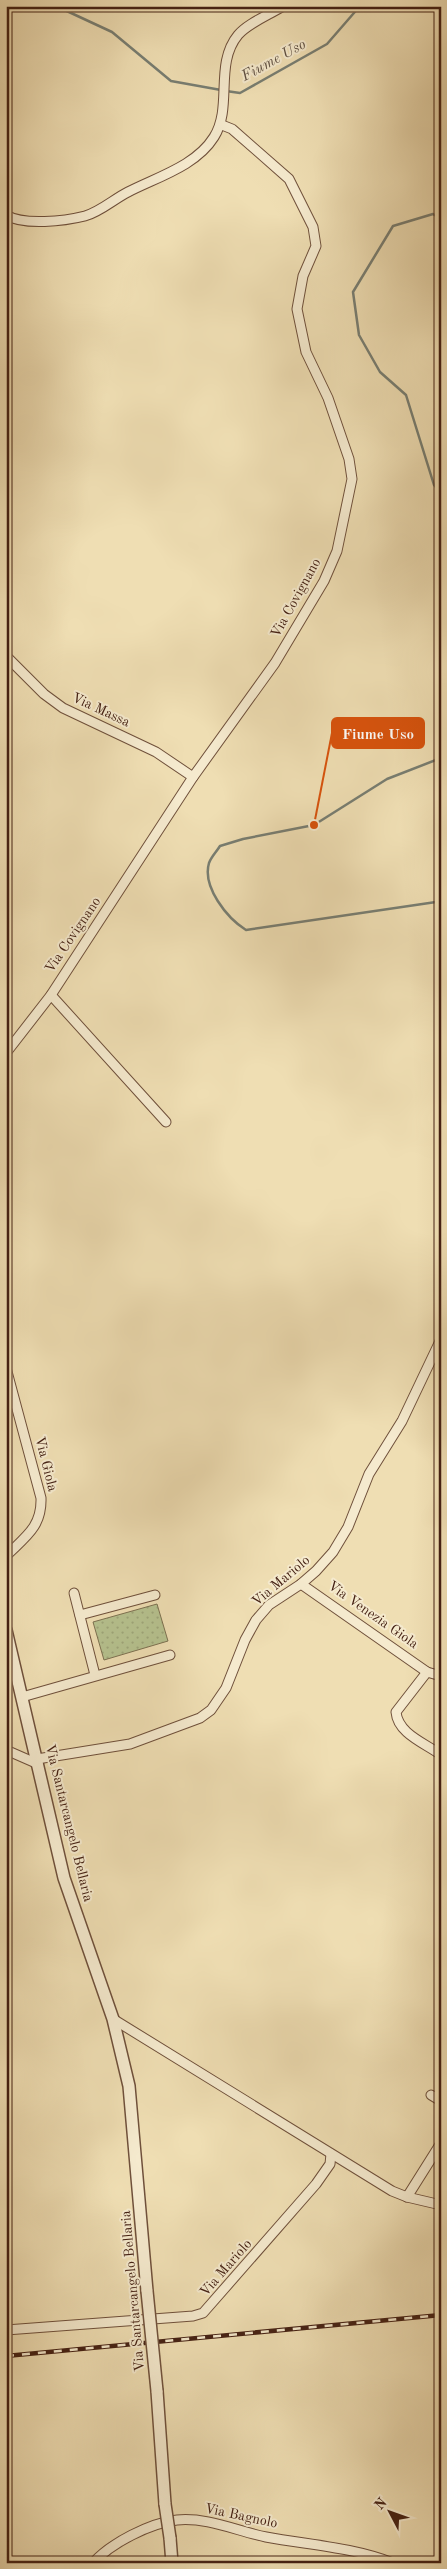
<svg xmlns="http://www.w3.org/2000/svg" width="447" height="2569" viewBox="0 0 447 2569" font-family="'Old Standard TT',serif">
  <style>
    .park { fill: url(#park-dots); stroke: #7d7151 }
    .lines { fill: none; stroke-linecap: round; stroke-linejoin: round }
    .stream { stroke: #787e72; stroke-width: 2.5 }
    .minor-casing { stroke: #6f503b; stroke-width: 11 }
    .tertiary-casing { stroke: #6f503b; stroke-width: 14 }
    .minor { stroke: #f5eace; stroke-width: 9 }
    .tertiary { stroke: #f5eace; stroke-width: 11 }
    .rail-casing { stroke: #442013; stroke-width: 4.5 }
    .rail { stroke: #f5eace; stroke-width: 2.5; stroke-dasharray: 8; stroke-linecap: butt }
    .tertiary-bridge-casing { stroke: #6f503b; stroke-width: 14; stroke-linecap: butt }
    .tertiary-bridge { stroke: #f5eace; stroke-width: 11 }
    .labels { text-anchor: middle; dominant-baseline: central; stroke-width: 4; stroke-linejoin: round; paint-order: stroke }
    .street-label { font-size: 14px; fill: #442013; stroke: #f5eace }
    .water-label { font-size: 15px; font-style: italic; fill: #5e4f42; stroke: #f5eace }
    .leader { fill: none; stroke: #d8530d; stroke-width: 2 }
    .callout-dot { fill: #d8530d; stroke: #f5eace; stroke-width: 2 }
    .callout { fill: #d8530d; stroke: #d8530d; stroke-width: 2 }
    .callout-label { font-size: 15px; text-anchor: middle; font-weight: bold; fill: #fff }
  </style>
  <defs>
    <pattern id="park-dots" width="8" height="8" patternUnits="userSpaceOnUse" patternTransform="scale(1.25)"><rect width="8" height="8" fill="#b6c28f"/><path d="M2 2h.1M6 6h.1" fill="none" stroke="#9ea67a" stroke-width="1.8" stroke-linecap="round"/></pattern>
  </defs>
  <rect width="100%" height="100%" fill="#efdeb3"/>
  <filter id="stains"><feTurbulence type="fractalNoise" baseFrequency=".004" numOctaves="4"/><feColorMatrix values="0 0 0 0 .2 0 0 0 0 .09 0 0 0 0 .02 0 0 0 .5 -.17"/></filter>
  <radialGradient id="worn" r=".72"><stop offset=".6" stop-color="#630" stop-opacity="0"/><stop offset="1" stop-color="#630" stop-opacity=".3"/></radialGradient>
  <polygon class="park" points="157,1604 168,1641 104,1660 93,1622"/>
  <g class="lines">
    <g class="stream">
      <polyline points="56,6 112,32 171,81 221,90"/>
      <polyline points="226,91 240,93 327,44 360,6"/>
      <polyline points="441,219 433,214 393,226 353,292 359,335 380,372 406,395 434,485 441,493"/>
      <path d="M 441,758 L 387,779 L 314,825 L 243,839 L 220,846 C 217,851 211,857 209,863 C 202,887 227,918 246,930 L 436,902 L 441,897"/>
    </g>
    <g class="minor-casing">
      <g id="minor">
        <path d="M 6,215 C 24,226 65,221 85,216 C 100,212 114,199 128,192 C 157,177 196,166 214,137 C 233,107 214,64 238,35 C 248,23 269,15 283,6"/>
        <polyline points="6,656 44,694 63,708 156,752 193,777"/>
        <polyline points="51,995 166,1122"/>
        <polyline points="6,1053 51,995 193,777 275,663 324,581 337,551 352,479 349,459 328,398 306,352 297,309 303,276 316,246 313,227 289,179 232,129 222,125"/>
        <path d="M 6,1368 L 41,1498 C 42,1527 25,1537 6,1556"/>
        <polyline points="301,1584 427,1672 441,1676"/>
        <polyline points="74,1593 95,1675"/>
        <polyline points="80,1615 155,1595"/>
        <path d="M 427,1672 L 396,1712 C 398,1734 425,1743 441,1755"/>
        <polyline points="22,1697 170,1655"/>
        <polyline points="6,1750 38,1764"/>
        <polyline points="37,1759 130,1744 200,1718 211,1710 226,1688 245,1640 256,1620 269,1605 301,1584 316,1571 333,1552 348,1527 369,1474 402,1421 441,1339"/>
        <polyline points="113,2019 392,2191 407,2197 441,2205"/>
        <polyline points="431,2095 441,2101"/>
        <polyline points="407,2197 441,2143"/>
        <polyline points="6,2330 193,2316 203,2313 316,2184 330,2164 331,2154"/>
        <path d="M 93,2563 C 111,2543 150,2523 177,2520 C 207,2517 237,2531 266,2537 C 309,2545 352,2547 393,2563"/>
      </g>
    </g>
    <g class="tertiary-casing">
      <g id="tertiary">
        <polyline points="6,1630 64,1878 113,2019 129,2086 147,2291"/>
        <polyline points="157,2391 165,2504"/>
        <polyline points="170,2538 172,2563"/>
      </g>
    </g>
    <use href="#minor" class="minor"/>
    <use href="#tertiary" class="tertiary"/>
    <g class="rail-casing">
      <polyline id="rail" points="6,2356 441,2315"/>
    </g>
    <use href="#rail" class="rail"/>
    <g class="tertiary-bridge-casing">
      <g id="tertiary-bridge">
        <polyline points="147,2291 157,2391"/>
        <polyline points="165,2504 170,2538"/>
      </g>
    </g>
    <use href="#tertiary-bridge" class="tertiary-bridge"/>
  </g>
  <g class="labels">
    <g class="street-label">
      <text transform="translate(296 598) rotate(-61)">Via Covignano</text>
      <text transform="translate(101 710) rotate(25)">Via Massa</text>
      <text transform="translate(73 935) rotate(-56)">Via Covignano</text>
      <text transform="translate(46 1464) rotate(76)">Via Giola</text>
      <text transform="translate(281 1581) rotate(-40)">Via Mariolo</text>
      <text transform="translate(373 1615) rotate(35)">Via Venezia Giola</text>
      <text transform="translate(69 1823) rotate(76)">Via Santarcangelo Bellaria</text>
      <text transform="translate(226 2268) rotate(-49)">Via Mariolo</text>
      <text transform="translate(133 2291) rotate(-95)">Via Santarcangelo Bellaria</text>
      <text transform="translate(241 2516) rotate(12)">Via Bagnolo</text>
    </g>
    <g class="water-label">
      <text transform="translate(274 61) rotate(-29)">Fiume Uso</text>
    </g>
  </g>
  <path class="leader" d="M314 825L332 733"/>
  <circle class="callout-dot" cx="314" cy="825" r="5"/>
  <rect class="callout" x="332" y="718" width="92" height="30" rx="5"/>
  <g class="callout-label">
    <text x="378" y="739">Fiume Uso</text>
  </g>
  <rect width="447" height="2569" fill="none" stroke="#efdeb3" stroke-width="25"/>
  <rect x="8" y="8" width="432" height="2554" fill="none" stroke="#442013" stroke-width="2.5"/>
  <rect x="12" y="12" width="422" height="2544" fill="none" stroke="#442013"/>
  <g transform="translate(390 2512) rotate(311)" stroke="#f5eace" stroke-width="4" paint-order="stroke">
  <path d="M0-4L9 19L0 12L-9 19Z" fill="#442013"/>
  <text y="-8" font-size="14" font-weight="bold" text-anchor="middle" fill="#442013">N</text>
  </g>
  <rect width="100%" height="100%" filter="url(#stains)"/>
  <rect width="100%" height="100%" fill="url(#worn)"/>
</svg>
